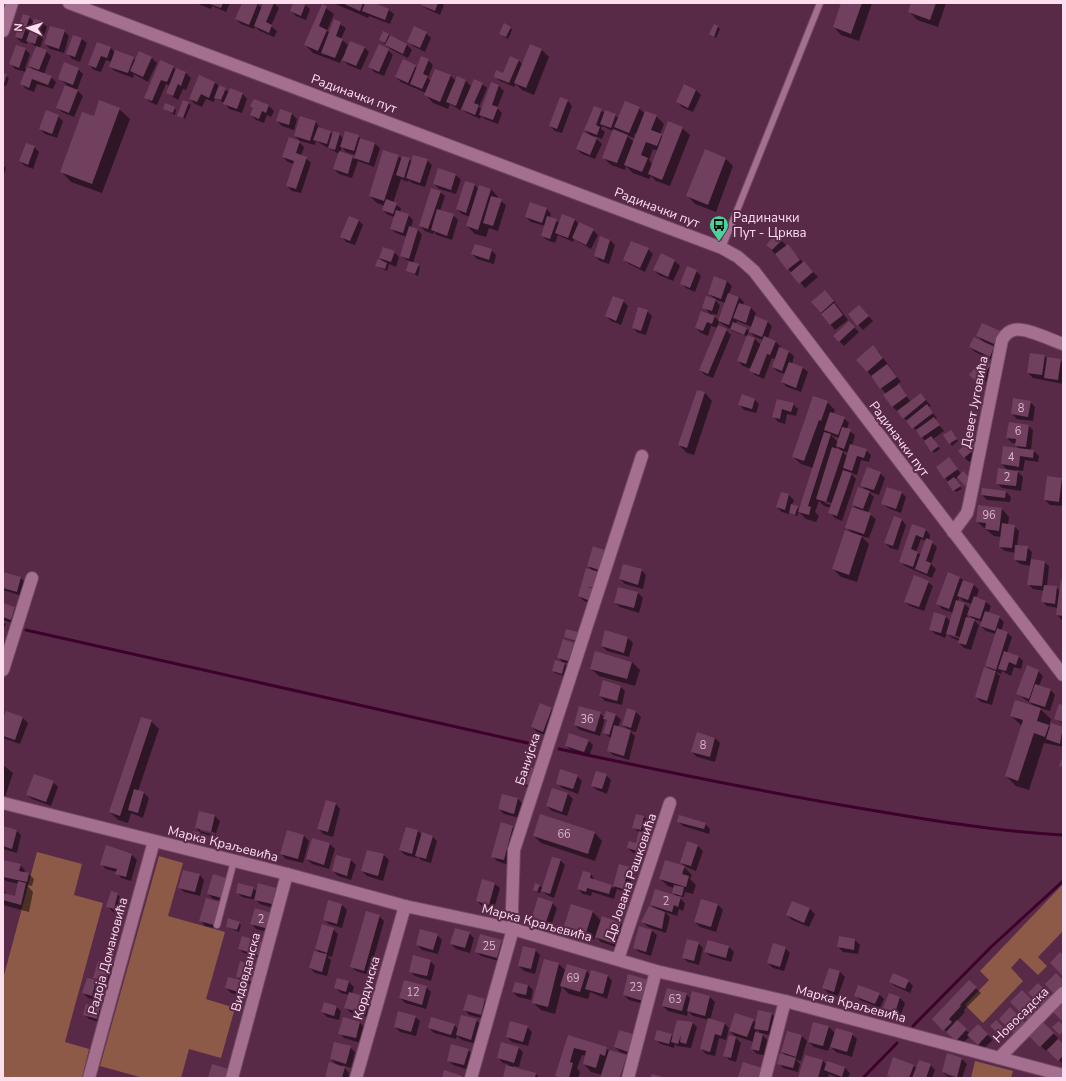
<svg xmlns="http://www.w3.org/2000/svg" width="1066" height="1081" viewBox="0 0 1066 1081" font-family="'Nunito Sans',sans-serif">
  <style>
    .green { fill: #8c5a46 }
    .shadow { fill: #0007; fill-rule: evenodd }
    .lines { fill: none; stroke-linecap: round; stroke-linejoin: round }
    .stream { stroke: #3d012c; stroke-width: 3 }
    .building { fill: #71405f }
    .lane-casing { stroke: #724964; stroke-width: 8 }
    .street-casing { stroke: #724964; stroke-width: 14 }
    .lane { stroke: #a56f8f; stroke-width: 6 }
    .street { stroke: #a56f8f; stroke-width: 12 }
    .labels { text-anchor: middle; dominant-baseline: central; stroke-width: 4; stroke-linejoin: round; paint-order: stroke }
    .number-label { font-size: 11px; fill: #d9b6cb }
    .street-label { font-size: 13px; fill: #fcdeef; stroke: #592a48 }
    .poi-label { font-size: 13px; fill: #fcdeef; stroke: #592a48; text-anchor: start }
  </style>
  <rect width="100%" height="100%" fill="#592a48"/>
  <g class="green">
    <polygon points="37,852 82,864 74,895 103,903 65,1042 89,1049 82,1078 3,1078 3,979"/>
    <polygon points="159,856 183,863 168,916 225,932 206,999 235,1008 221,1058 189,1049 181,1078 143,1078 100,1066"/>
    <polygon points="1063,884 1063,931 1038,957 1047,966 1038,975 1020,958 1011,968 1023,981 983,1023 965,1005 989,980 980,971"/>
    <polygon points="975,1061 1013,1071 1011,1078 971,1078"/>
  </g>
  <g class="shadow">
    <polygon points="196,3 230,3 226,12 212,6 211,9"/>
    <polygon points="243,3 256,3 262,8 264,3 274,3 279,8 271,26 277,31 274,37 260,31 255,27 254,29 241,24 236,19"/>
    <polygon points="294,3 303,3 310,9 306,20 296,16 291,11"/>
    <polygon points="333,3 372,3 389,10 394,14 390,24 369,16 368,18"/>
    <polygon points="423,3 442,3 444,5 440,15 427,9 422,5"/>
    <polygon points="842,3 872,3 859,41 841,35 834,27"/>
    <polygon points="913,3 946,3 938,27 917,20 910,12"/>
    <polygon points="322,5 334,14 327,31 330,33 335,21 346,28 341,39 348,45 345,51 364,47 369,52 361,70 348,65 342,58 340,63 313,53 305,45"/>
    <polygon points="29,17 34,22 42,22 47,27 40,48 46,51 51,56 44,74 51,77 56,82 53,89 37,84 34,92 26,89 22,84 26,72 15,69 11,64 25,49 30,54 25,68 35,71 29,66 36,47 28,41 27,44 21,42 16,37"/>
    <polygon points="510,27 512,30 508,39 500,34"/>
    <polygon points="718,27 720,29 716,38 710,34"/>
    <polygon points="64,31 69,36 64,53 50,49 45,44"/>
    <polygon points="426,33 431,38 425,52 413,46 408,41"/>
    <polygon points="389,35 407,45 412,50 408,58 392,50 380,40"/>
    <polygon points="82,39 87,43 80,62 72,59 68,54"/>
    <polygon points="531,45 542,50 549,57 534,95 522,90 516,84 514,87 500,81 495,76 503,74 518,60 522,64"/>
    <polygon points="111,48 115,53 136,60 139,53 152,58 157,63 148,82 134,74 133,78 115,71 110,67 112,62 106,60 101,72 94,70 89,65"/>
    <polygon points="388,50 393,55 384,76 374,72 370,67"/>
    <polygon points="428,60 433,65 428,78 431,81 436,70 451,76 456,81 466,81 472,87 482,84 487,88 479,107 482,110 492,84 499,86 504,91 497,108 502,113 498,124 485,119 481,116 480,119 467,113 462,108 460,110 450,104 448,109 433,103 426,95 426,93 401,82 396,77 415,66 417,68"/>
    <polygon points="173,67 176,70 186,73 191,78 186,90 183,89 178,100 167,93 170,86 166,84 157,105 150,102 145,97"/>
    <polygon points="78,69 83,74 77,90 83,96 74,117 62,112 57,108 66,84 59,78"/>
    <polygon points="3,74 9,78 6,86 3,85"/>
    <polygon points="215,83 229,92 243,94 247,99 242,113 229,109 225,103 215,98 214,102 206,99 202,107 195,104 190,99"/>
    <polygon points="696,90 701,95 693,112 682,107 677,102"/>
    <polygon points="254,100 269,106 274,111 271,117 267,115 264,123 256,120 251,115 254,109"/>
    <polygon points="568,101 572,106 562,133 555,131 550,126"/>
    <polygon points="188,103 191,105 185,119 178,115"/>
    <path d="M 594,107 L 605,113 L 615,115 L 618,118 L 639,108 L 645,114 L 656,116 L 664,124 L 660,134 L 663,137 L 682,128 L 690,135 L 670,186 L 656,181 L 651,176 L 649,179 L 633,173 L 626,166 L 625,170 L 611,165 L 603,157 L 613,131 L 602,126 L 601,129 L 605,132 L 602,139 L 594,136 L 602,144 L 595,159 L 582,154 L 577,149 L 592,137 L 585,130 ZM 635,133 L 637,134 L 634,142 L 626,135 L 634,138 ZM 653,149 L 658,151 L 652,164 L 649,160 Z"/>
    <polygon points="174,108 176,110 175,115 164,109"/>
    <polygon points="119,109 130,119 102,193 71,182 61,171"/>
    <polygon points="280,110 292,114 297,119 294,130 282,126 277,121"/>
    <polygon points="58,116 63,121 57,138 45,134 40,129"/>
    <path d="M 316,122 L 320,129 L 333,134 L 339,134 L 344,139 L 346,132 L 375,144 L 380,148 L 374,167 L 358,161 L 352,178 L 339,174 L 334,169 L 339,154 L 316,141 L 315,145 L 300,141 L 295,136 ZM 342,147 L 346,152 L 356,155 L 355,159 L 340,152 Z"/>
    <polygon points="299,142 304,147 301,156 306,158 311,163 301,193 292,191 287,186 294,164 288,162 283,157"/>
    <polygon points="34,147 39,152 33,169 25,166 20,161"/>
    <polygon points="398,156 402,159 409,159 412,162 427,160 432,165 425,187 412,183 409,180 408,182 401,179 393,203 401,208 400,213 408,215 413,220 411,228 418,230 422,235 413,263 420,267 418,276 407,271 410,262 401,256 407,237 396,233 391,229 395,217 388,215 383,210 385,206 377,203 370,196"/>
    <polygon points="726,159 733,166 716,212 695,204 688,196"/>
    <polygon points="3,165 6,168 3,177"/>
    <polygon points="456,175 461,180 456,194 439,189 434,184"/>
    <polygon points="465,182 475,185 478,189 491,189 498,197 498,199 506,205 498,231 489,228 486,237 475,234 467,226 470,217 462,214 457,209"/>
    <polygon points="440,192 445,196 440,211 453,215 458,220 452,240 437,235 434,232 433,234 425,231 420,226"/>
    <polygon points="547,209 551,214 550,218 560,223 575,220 579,224 593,230 598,235 591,249 574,239 573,242 558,235 555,243 547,240 542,236 545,226 531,222 526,217"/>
    <polygon points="358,220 363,225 355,245 346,242 342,237"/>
    <polygon points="776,235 818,277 805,288 767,245"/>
    <polygon points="610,240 615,245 609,264 600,261 595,256"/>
    <polygon points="648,249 653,254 645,272 629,264 624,260"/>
    <polygon points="491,250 496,255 494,264 477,259 472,254"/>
    <polygon points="394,252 399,257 396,267 389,264 387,271 376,266 385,263 380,258"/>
    <polygon points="661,255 675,261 680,266 673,281 659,275 654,270"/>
    <polygon points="696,271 701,276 695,292 686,288 681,283"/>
    <path d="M 715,277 L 727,281 L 732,286 L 729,294 L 739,297 L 744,302 L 743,305 L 751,308 L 756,313 L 754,317 L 767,321 L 772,326 L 768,338 L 776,342 L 781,347 L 780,348 L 789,352 L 794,356 L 792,364 L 803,368 L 808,372 L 801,392 L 787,387 L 782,382 L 785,374 L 778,372 L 773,367 L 775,359 L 772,358 L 764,379 L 755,375 L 751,371 L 751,369 L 743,366 L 738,361 L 748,337 L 733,331 L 719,322 L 718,326 L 726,330 L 731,335 L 713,378 L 705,375 L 700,370 L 718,328 L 711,326 L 708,336 L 701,333 L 696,328 L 711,315 L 704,307 L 716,300 L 709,294 ZM 714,299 L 725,303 L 719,321 L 711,313 L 717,315 L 720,305 ZM 737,321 L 752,327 L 750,332 L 747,329 L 736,324 ZM 749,331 L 755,337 L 763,340 L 761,345 L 755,339 L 747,336 Z"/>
    <polygon points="830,296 848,320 835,330 812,302"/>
    <polygon points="623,301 628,306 621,325 611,321 606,316"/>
    <polygon points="647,311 652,316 646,335 638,333 633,328"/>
    <polygon points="864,311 873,321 863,330 849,315"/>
    <polygon points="849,322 859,332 844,346 834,336"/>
    <polygon points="999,331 1004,336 999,348 984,342 977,336"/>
    <polygon points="970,347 994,348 999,353 995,361 975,352"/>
    <polygon points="878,351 901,382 897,384 911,402 921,394 931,406 928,407 937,418 935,420 944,431 933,439 940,449 934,453 919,433 892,406 886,394 867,371"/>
    <polygon points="1045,356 1047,358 1060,360 1063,363 1063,384 1033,378 1028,373"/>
    <polygon points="983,360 995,371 982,386 975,380"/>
    <polygon points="697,391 705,393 712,401 694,455 687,453 679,445"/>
    <polygon points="754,399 759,404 756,413 744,410 740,405"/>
    <polygon points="778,400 793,404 798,409 796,416 787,414 785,424 778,422 774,417"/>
    <path d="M 827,402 L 835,410 L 833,414 L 844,418 L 849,423 L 847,429 L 855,435 L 852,446 L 866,450 L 871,455 L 869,462 L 861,460 L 857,475 L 851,473 L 856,479 L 842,521 L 835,518 L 830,513 L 831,508 L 824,506 L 819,501 L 815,512 L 819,516 L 816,522 L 806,519 L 799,512 L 797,516 L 790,513 L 789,514 L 782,512 L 777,507 L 781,493 L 789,495 L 794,500 L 792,505 L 799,509 L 813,468 L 801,464 L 793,457 ZM 831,435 L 839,438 L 838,442 ZM 837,446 L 842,452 L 836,449 ZM 842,451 L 849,453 L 848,457 ZM 825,501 L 831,503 L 831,505 L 825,503 Z"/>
    <polygon points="1030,402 1035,407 1033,421 1017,419 1012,414"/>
    <polygon points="1028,425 1033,430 1031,451 1034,451 1039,456 1038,462 1025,460 1023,471 1016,470 1023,477 1021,491 1002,488 997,483 1008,471 1002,464 1020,449 1016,446 1017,443 1012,443 1007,438"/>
    <polygon points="953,434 958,441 952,446 950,443"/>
    <polygon points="970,443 980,454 969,462 964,457"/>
    <polygon points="949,458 961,474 973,483 968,487 958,477 955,479 962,489 956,492 945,478"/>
    <polygon points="880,473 885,478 879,495 868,491 874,497 868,513 876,519 869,538 861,536 869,544 857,582 841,577 833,569 852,533 847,528 858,510 853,505 868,492 861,485"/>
    <polygon points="1062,478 1063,506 1050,505 1045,500"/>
    <polygon points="1006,492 1011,497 1010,502 987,500 982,495"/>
    <polygon points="902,493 906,497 901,513 888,508 883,504"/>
    <polygon points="1002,509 1009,517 1008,525 1014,526 1019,531 1017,546 1027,547 1032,552 1031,560 1044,562 1049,566 1047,586 1056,587 1061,592 1063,580 1063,621 1057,615 1058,608 1047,606 1043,602 1044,591 1033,589 1028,584 1031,566 1020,564 1015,560 1016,553 1005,551 1000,547 1002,537 994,536 977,522"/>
    <polygon points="902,520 906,525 898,550 890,548 885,543"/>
    <path d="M 913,525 L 926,530 L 930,535 L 929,540 L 937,547 L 931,564 L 936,569 L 932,578 L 905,566 L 900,561 ZM 921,539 L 926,541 L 921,555 L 916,552 Z"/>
    <polygon points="604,551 609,555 595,605 584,601 579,596 593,571 588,566"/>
    <polygon points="641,570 646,575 643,589 625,584 620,579"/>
    <polygon points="3,573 21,578 26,583 22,596 3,590"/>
    <path d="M 949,573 L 974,585 L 979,590 L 976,598 L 986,602 L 991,606 L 988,614 L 999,617 L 1004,622 L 1001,631 L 1007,632 L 1012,637 L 1007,653 L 1019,657 L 1023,661 L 1021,669 L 1014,667 L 1011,676 L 1002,671 L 1001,674 L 996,672 L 1000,676 L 992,705 L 981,702 L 976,697 L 990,670 L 986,666 L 996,634 L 986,631 L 981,626 L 982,622 L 973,619 L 968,614 L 967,618 L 974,620 L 979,625 L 971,650 L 964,648 L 959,643 L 960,641 L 952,638 L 947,633 L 945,638 L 935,634 L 930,629 L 946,617 L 951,622 L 953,613 L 942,609 L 938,604 ZM 959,597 L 963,601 L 972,604 L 970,609 L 965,604 L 958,602 ZM 951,634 L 960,637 L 960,639 L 951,636 Z"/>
    <polygon points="928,582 933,586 924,611 910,606 905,602"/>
    <polygon points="619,588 638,593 643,598 639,613 620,607 615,603"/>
    <polygon points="3,604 15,607 20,612 16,624 3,620"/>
    <polygon points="567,630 580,635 578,643 565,637"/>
    <polygon points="606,631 628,638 633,643 629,657 607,651 602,646"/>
    <polygon points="573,644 578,649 573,665 563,662 567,666 564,676 555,673 553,671 564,664 558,657"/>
    <polygon points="596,652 632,662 640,670 635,686 599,676 591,669"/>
    <polygon points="1038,671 1043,676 1039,686 1051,690 1055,695 1050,711 1039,708 1051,719 1049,726 1051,728 1052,725 1063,728 1063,747 1044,743 1029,790 1016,786 1006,776 1022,726 1011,716 1037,708 1018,694"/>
    <polygon points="621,687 625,691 622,705 605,701 600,696"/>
    <polygon points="540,705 552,709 557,714 548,736 537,732 532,727"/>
    <polygon points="1063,707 1063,724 1055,718"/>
    <polygon points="6,712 23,718 28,723 20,744 3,738 3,721"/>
    <polygon points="636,712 641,717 636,732 630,731 635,736 629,760 613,755 608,750 612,739 604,733 608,722 605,719 600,736 580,730 575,725 600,713 605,718 616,715 621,720 618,727 629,730 623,725"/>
    <polygon points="151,721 159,729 138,791 144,793 149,798 143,818 131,813 128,823 118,820 110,812"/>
    <polygon points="697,733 715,738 720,743 715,762 697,757 692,752"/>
    <polygon points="588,740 593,745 589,757 571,750 566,746"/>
    <polygon points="3,765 13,773 5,797 3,796"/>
    <polygon points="532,769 537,774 533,789 524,786 519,781"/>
    <polygon points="606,775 611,780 607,794 597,790 592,786"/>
    <polygon points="577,776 582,781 578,794 562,788 557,783"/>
    <polygon points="53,782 58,787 51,806 32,799 27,795"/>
    <polygon points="553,789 568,794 573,799 567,816 552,811 547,806"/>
    <polygon points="503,795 518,799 523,804 519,818 504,814 499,809"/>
    <polygon points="336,804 340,809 333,837 323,834 319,829"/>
    <polygon points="637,815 644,817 649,822 646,834 653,858 633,853 628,848 636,844 640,833 633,827"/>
    <path d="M 215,816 L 220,821 L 215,837 L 201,833 L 196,828 ZM 200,828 L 216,833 L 215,835 L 200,831 Z"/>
    <polygon points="678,821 705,824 710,829 709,834 683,826"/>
    <polygon points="3,827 16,830 21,835 17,853 3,849"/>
    <polygon points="513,827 518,831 508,865 497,861 492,856"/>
    <polygon points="287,831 304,836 309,841 303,863 286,859 281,854"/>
    <polygon points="418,831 422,835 432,836 437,841 431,863 421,860 417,856 417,858 405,855 400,850"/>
    <polygon points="200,833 202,836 200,844 193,842 191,840"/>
    <polygon points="595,833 602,841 595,861 541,843 534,836"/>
    <polygon points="312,839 330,844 335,849 329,869 312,864 307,859"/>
    <polygon points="698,846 703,851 696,871 686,867 681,863"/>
    <polygon points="368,851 384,855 389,860 383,881 367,876 362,871"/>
    <polygon points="132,855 137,860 131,881 121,878 117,872 106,869 101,864"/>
    <polygon points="351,860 356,865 351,880 338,876 333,871"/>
    <polygon points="560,860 565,865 554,898 547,895 541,889 540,893 536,892 534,890 539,885 543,889"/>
    <polygon points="3,865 20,865 25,870 24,873 29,874 34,879 32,886 27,885 33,892 29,912 3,905 3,889 7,895 16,897 19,884 6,881 3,878"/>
    <polygon points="620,866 629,868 633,873 628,893 617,889 614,899 592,892 591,896 583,894 578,889 584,872 591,874 595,881 614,888"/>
    <polygon points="684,867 692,875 690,879 696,885 693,894 685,892 684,897 678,896 685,903 683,911 679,909 677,916 665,912 670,917 666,933 648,927 643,922 656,909 651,905 677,897 673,893 674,888 668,886 660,879"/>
    <polygon points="200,875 204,880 200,896 184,892 179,887"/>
    <polygon points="226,879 231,884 226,902 213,899 208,894"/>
    <polygon points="483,880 495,884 500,888 494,909 482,906 477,901"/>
    <polygon points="253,888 257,892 276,889 280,894 277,909 260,904 256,900 242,897 237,892"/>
    <polygon points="117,894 122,899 118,913 113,912 108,907"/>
    <polygon points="329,901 342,905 347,910 342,928 329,924 324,919"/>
    <polygon points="792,902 810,909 815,914 809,927 792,920 787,915"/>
    <polygon points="220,903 225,908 219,929 205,926 201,921"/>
    <polygon points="552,903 557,908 551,926 538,921 533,916"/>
    <polygon points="572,905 593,912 601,921 621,923 625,928 619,948 601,942 595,936 594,940 573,933 565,925"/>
    <polygon points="718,905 723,910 716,932 700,927 695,922"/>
    <polygon points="255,909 273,933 256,929 252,924"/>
    <polygon points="379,916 384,921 369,975 356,971 351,966"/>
    <polygon points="239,923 241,925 239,932 227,927"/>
    <polygon points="333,929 338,934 332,957 327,956 331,960 327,976 315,973 310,968 321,954 316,949"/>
    <polygon points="652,931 657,935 651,956 639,952 634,947"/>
    <polygon points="469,933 474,938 470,953 456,949 451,944"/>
    <polygon points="437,935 442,940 438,954 422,950 417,945"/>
    <polygon points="855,940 860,945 858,954 843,952 838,947"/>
    <polygon points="501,941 506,946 502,962 481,956 477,952"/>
    <polygon points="262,943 266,948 263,959 244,953 239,949"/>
    <polygon points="698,943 703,948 699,965 688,962 683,958"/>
    <polygon points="729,947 734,952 731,962 710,956 705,952"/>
    <polygon points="785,948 790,953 784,971 773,968 768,963"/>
    <polygon points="535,950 540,955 535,974 524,971 519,966"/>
    <polygon points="430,961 435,966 431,981 415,976 410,971"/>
    <polygon points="559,964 566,971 586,970 590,975 608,976 612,981 607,999 590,992 588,999 569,994 562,987 555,1014 541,1010 533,1003"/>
    <polygon points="110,966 115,971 111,986 95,981 100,986 96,1000 88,998 83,993 87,979 99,982 94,977"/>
    <polygon points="830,969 840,972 845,977 838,996 828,993 824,988"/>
    <polygon points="262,972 258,986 240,982 245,986 242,996 231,993 226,988 228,978 242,982 237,977"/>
    <polygon points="629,975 648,1005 629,1000 624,995"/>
    <polygon points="338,979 349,982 354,987 352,994 366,998 371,1003 367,1017 351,1013 346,1008 349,995 341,993 336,988"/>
    <polygon points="908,981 913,986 910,993 895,986 890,982"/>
    <polygon points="969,982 981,993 964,1010 965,1012 957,1021 970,1034 978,1025 993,1040 983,1049 970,1036 961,1045 933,1019"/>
    <polygon points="528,985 533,990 531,1000 518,997 513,992"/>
    <polygon points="426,987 431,992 426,1009 405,1003 400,998"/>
    <polygon points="693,992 710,997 715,1002 710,1020 724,1023 729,1028 726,1040 719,1038 715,1056 706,1054 701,1049 709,1020 693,1016 688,1011 687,1016 668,1011 663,1006 686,994 691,999"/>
    <polygon points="879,994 884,999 880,1008 860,1000 855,995"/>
    <polygon points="889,994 900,998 905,1003 900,1017 889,1013 884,1008"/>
    <polygon points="468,995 485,1000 490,1005 486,1019 469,1015 465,1010"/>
    <polygon points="336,1006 341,1011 339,1020 327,1017 322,1012"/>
    <polygon points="99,1009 104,1013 102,1023 89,1019 84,1014"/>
    <path d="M 772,1014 L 776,1019 L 773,1036 L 761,1033 L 767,1040 L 764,1055 L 757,1054 L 752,1049 L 754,1042 L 735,1036 L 730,1031 L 753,1020 L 756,1023 ZM 757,1030 L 761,1034 L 755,1033 Z"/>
    <polygon points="415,1017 420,1021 416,1036 400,1032 395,1027"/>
    <polygon points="344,1019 360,1023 365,1028 361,1043 344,1038 340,1033"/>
    <polygon points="476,1020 481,1025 476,1044 462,1040 457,1036 456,1039 434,1033 429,1028 454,1025 458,1029"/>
    <polygon points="996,1021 1005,1031 1001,1035 991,1026"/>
    <polygon points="1041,1021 1058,1038 1057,1040 1063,1046 1063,1064 1048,1049 1046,1051 1028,1034"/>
    <polygon points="692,1022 697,1027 691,1048 677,1046 675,1044 674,1048 661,1044 656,1040 671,1035 674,1037"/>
    <polygon points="814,1023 829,1027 835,1033 852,1034 857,1039 852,1057 836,1052 830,1046 828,1051 814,1047 809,1042"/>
    <polygon points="527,1027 532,1032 528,1046 512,1042 507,1037"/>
    <polygon points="619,1031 633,1035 638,1040 633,1056 620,1052 615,1047"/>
    <polygon points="788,1032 802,1036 807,1041 801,1061 796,1060 800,1064 798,1072 783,1068 779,1063 786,1056 782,1052"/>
    <polygon points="568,1036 626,1056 634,1064 630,1078 602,1078 602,1075 591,1072 584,1064 586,1056 582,1055 577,1068 580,1072 578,1078 559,1078 557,1076"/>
    <polygon points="736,1038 741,1043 736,1062 729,1060 725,1055"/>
    <polygon points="350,1047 355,1052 351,1068 342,1065 349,1073 348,1078 326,1078 338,1066 331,1059"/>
    <polygon points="518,1047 523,1052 519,1067 514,1066 513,1067 536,1074 540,1078 504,1078 508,1064 503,1063 498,1058"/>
    <polygon points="468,1050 473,1055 469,1070 453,1065 448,1060"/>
    <polygon points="805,1056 823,1061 827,1065 828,1062 845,1068 850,1073 848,1078 839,1078 829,1074 828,1078 799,1078"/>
    <polygon points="962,1059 967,1064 962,1078 947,1073 947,1075 958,1078 948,1077 943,1072"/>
    <polygon points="913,1065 917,1069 930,1065 935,1070 932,1078 890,1078 888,1076"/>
    <polygon points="761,1069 765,1078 739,1077"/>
  </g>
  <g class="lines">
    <g class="stream">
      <polyline points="3,624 4,625"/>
      <polyline points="26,630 532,744"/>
      <path d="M 559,749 C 657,770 754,790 853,807 C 923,819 992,831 1063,835"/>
      <polyline points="913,1026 991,947 1063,881"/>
      <polyline points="863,1078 897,1043"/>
    </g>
  </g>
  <g class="building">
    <polygon points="207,3 223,3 221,8"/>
    <polygon points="242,3 258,3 249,25 235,19"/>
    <polygon points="263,3 274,3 266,22 272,25 269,33 254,26"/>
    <polygon points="293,3 306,3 301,16 290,11"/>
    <polygon points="342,3 363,3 360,11"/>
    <polygon points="365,3 375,3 389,9 385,20 362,11"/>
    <polygon points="422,3 438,3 435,11 421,5"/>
    <polygon points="841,3 862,3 851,34 833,27"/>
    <polygon points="911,3 936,3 930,20 908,12"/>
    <polygon points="322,4 327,6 319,26 327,30 318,51 304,45"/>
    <polygon points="23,14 30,16 22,39 15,37"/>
    <polygon points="34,19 43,21 35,44 26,41"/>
    <polygon points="334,19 341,22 336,36 343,39 335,58 321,53"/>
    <polygon points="504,23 511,27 506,37 499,34"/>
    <polygon points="714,24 718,26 714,37 709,34"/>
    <polygon points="50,26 65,30 59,49 44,44"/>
    <polygon points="414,26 427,32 420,48 407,42"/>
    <polygon points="383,31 389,34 385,43 379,40"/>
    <polygon points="73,35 82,38 75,57 66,54"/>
    <polygon points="390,35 407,44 403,54 385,45"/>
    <polygon points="350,41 365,47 356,66 342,60"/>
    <polygon points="97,42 111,47 107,58 101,56 96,68 88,65"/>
    <polygon points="379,44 389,49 379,72 368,67"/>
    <polygon points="530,44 542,49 526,88 514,83"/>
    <polygon points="16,45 26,48 19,68 9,64"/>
    <polygon points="36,46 47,50 39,70 28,66"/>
    <polygon points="115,50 134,57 128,73 109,67"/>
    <polygon points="139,51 152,57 143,77 130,71"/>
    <polygon points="421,56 429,59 423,74 428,76 422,89 410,84"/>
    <polygon points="510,56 519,60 509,83 494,77 496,70 503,73"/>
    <polygon points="403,59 416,65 408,83 395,77"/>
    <polygon points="160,60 174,66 167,82 161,80 152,101 144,98"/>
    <polygon points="64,62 79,68 73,85 58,79"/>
    <polygon points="27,67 52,76 48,85 32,79 29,88 20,84"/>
    <polygon points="176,68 186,72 181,86 178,84 173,96 166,93"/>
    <polygon points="435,69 451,75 440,102 424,95"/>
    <polygon points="3,73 7,74 3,87"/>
    <polygon points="199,75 215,82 209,98 201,94 197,102 189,99"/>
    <polygon points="457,76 466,80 456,106 446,102"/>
    <polygon points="474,79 483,83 474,103 479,105 475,115 461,109"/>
    <polygon points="491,82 499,85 492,105 498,107 493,120 479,115"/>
    <polygon points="684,84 696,90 688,108 676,102"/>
    <polygon points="65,85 78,90 69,113 56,108"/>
    <polygon points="219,85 226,88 221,100 214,98"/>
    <polygon points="230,88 243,93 237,109 223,104"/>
    <polygon points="560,97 568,100 557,129 549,126"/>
    <polygon points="254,99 269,105 266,113 262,111 259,119 250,115 253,108 250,106"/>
    <polygon points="99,100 120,108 92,184 60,172 82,112 94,116"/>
    <polygon points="183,100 189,102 183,118 177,116"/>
    <polygon points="625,101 640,107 629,133 614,127"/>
    <polygon points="165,103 175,107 173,113 163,109"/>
    <polygon points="594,106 602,109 596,125 600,127 597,135 584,130"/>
    <polygon points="280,109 292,113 289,125 276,121"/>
    <polygon points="46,110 59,115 52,134 39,129"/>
    <polygon points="605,110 616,114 611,128 600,124"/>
    <polygon points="645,111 657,115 651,130 662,134 657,146 646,142 641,155 648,158 642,172 624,165"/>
    <polygon points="300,116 316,121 310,141 294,136"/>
    <polygon points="668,121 683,127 662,180 648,174"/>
    <polygon points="318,127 331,131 327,144 313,140"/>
    <polygon points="613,129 628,135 617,163 602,158"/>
    <polygon points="333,131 340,133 335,150 328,148"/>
    <polygon points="345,131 359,135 354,151 340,147"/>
    <polygon points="583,132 597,138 590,155 576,149"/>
    <polygon points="289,137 300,141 296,153 307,157 296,189 286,186 294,161 282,157"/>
    <polygon points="360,138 375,143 369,163 354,158"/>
    <polygon points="26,143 35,146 28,165 19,161"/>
    <polygon points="705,149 726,158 708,205 686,196"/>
    <polygon points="383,150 399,155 384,201 369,196"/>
    <polygon points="339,151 353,156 348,174 333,169"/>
    <polygon points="413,155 428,159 420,183 406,178"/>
    <polygon points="402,156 410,158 404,178 396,175"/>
    <polygon points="438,168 456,174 451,190 433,184"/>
    <polygon points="465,181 475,184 466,213 456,209"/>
    <polygon points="479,185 491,189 478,230 466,226"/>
    <polygon points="431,188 441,191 428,229 419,226"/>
    <polygon points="491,196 502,199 493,226 483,223"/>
    <polygon points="386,199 397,203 393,214 382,210"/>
    <polygon points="530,202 547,208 542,223 525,217"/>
    <polygon points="437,209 454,214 447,236 431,230"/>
    <polygon points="396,210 409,214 403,233 390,229"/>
    <polygon points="562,214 575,219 568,238 555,233"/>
    <polygon points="349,216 359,220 350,241 340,237"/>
    <polygon points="547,216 557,219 550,239 541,236"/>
    <polygon points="579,222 594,229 586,245 572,238"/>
    <polygon points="409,226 418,229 409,259 400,256"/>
    <polygon points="776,234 782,240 772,250 766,245"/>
    <polygon points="600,236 610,240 604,260 594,256"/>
    <polygon points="631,241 649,248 640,268 623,260"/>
    <polygon points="475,244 492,249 489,260 471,254"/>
    <polygon points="788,244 800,260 787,270 775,254"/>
    <polygon points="383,247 395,251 391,262 379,258"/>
    <polygon points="661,253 675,260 668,277 653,270"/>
    <polygon points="378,259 387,263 385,269 375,266"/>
    <polygon points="409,261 419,264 415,274 406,271"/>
    <polygon points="804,261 813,272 799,284 790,273"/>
    <polygon points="687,266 697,270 690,288 680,284"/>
    <polygon points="714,276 727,281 721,299 708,294"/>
    <polygon points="825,290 834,301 821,313 811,302"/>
    <polygon points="728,293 739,297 729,325 718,321"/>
    <polygon points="613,296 624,300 616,321 605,316"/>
    <polygon points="706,296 716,299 712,311 702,308"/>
    <polygon points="739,303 751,307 746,323 733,318"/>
    <polygon points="834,303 843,315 830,325 821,314"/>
    <polygon points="859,305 869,316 857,326 848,314"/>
    <polygon points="638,307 648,310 641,331 632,328"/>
    <polygon points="701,311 715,316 712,324 707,322 703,331 695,328"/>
    <polygon points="755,316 768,321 762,337 749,332"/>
    <polygon points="849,321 855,327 839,342 833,336"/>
    <polygon points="733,322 747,328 744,335 730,329"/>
    <polygon points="982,323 1000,331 994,344 976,336"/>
    <polygon points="718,325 727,329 708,374 699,370"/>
    <polygon points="747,335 755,338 746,364 737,361"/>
    <polygon points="764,336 776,341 770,355 767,354 759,375 749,371"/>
    <polygon points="974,337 994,347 990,357 969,347"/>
    <polygon points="873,345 883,358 867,372 856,360"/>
    <polygon points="779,347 789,351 782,371 772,367"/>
    <polygon points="1030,353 1045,355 1042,375 1027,373"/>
    <polygon points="1047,357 1061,359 1058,380 1044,378"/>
    <polygon points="983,358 991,365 977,382 969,375"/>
    <polygon points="789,362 803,367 796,388 781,382"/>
    <polygon points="887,364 897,377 880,389 871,376"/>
    <polygon points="899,384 907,396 892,407 883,395"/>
    <polygon points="697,390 705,392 687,448 678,445"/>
    <polygon points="921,393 926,400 903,419 897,411"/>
    <polygon points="742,394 755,399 752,409 738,405"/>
    <polygon points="813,396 828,401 821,421 819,420 804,461 792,457"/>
    <polygon points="1013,398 1031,401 1028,417 1011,414"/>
    <polygon points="777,399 794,403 791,412 782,409 780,419 772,417"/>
    <polygon points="927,404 933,413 912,429 906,421"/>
    <polygon points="830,412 845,417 838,435 824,430"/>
    <polygon points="934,417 940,425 921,438 916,430"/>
    <polygon points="1009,422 1029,425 1026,447 1015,446 1016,439 1006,438"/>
    <polygon points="842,427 851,429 844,449 836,446"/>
    <polygon points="951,430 957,439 949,444 943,435"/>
    <polygon points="824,432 831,434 808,506 811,507 809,515 798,512"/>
    <polygon points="931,436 939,446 931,452 924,441"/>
    <polygon points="970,441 976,448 964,458 958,451"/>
    <polygon points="850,444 867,449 864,458 857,456 852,471 843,468"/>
    <polygon points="1003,446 1034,450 1033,458 1020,456 1019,467 1001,464"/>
    <polygon points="832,447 843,451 826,502 816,499"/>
    <polygon points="949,457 958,469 944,479 936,467"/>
    <polygon points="867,467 881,472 874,490 860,486"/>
    <polygon points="998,468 1018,471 1016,486 996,484"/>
    <polygon points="843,470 852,473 837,516 828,513"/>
    <polygon points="963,471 972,480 965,486 957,477"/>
    <polygon points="1047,476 1062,478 1059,502 1044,500"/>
    <polygon points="954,477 961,486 953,491 947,482"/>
    <polygon points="858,487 870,491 863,509 852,505"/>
    <polygon points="887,487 902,492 896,509 881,504"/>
    <polygon points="982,488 1006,491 1005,498 981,495"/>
    <polygon points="781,492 789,494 785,510 776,507"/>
    <polygon points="791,504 798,506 795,515 789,513"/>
    <polygon points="978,505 1002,508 999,531 985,529 986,523 976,522"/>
    <polygon points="852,507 871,513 864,534 845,528"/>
    <polygon points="894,516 902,519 893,546 884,543"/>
    <polygon points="1002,523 1015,525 1012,548 999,547"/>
    <polygon points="912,524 926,529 923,538 916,535 911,549 918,552 913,567 899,562"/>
    <polygon points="845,530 862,536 849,575 832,569"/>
    <polygon points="926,538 933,541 926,561 931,563 927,574 915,569"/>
    <polygon points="1015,545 1028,546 1026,561 1014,560"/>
    <polygon points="593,546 604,550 599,570 587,566"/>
    <polygon points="1031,559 1045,561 1042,586 1027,585"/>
    <polygon points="623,564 642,569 638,585 619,579"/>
    <polygon points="586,568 599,572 594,588 587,587 594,589 590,601 578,596"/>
    <polygon points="3,572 21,577 17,592 3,588"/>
    <polygon points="948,572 960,577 949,609 936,604"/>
    <polygon points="914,575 929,581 919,607 904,602"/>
    <polygon points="1061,579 1063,579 1063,616 1056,615"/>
    <polygon points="963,580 974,584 968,600 957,596"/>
    <polygon points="1044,585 1057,586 1055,604 1041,602"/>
    <polygon points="618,587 638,592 634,608 614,603"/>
    <polygon points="974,596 986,601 980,619 967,615"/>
    <polygon points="956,600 965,603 955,636 946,634"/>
    <polygon points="3,603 15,607 11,620 3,617"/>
    <polygon points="985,611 1000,616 995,631 980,626"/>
    <polygon points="934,612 946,616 941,633 929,630"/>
    <polygon points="966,617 975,619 966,645 958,643"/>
    <polygon points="997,628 1008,632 996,670 985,666"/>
    <polygon points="566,629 578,632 576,641 564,637"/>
    <polygon points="605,630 628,637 624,653 601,646"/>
    <polygon points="563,639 574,643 568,661 557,658"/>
    <polygon points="595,651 632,662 627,679 590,669"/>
    <polygon points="1004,651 1019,656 1016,665 1009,662 1006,671 998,669"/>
    <polygon points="555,660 565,663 562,674 552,671"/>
    <polygon points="1027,665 1039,670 1029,699 1016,694"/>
    <polygon points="984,667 996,671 987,701 975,697"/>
    <polygon points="603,680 621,686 617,701 599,696"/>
    <polygon points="1035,684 1051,689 1045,707 1029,702"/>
    <polygon points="1015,700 1041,708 1037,721 1049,725 1045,737 1034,733 1018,781 1005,776 1023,720 1010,716"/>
    <polygon points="540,703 552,708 543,732 531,727"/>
    <polygon points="1059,704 1063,705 1063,722 1054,719"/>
    <polygon points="579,706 601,712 595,732 574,725"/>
    <polygon points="627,708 636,711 631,728 622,725"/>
    <polygon points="6,711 23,717 15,740 3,736 3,718"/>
    <polygon points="606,711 616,714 609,735 603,733 607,720 603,719"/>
    <polygon points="141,717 152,720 120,816 109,812"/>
    <polygon points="1051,723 1063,727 1060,744 1046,739"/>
    <polygon points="614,725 631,730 624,756 607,751"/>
    <polygon points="697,732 715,738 710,757 691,752"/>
    <polygon points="569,733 589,740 584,752 565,746"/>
    <polygon points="1063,756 1063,767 1059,766"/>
    <polygon points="523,766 533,768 529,785 518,782"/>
    <polygon points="560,769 578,775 573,789 556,784"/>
    <polygon points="596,771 607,774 602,789 591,786"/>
    <polygon points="34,774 54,781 46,802 26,795"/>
    <polygon points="552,788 568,793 562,812 546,806"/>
    <polygon points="134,789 144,792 138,813 128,810"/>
    <polygon points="502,794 518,798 514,814 498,809"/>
    <polygon points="326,800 336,803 328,832 317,829"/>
    <polygon points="199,811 215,815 211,832 195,828"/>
    <polygon points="540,814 595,832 588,854 533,836"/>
    <polygon points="636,814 644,816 641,830 632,828"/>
    <polygon points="679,815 706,823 704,829 677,822"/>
    <polygon points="501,822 513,826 504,860 491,857"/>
    <polygon points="3,826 17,830 12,849 3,846"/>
    <polygon points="406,827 418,830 412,854 399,850"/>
    <polygon points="287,830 304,835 298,859 280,854"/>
    <polygon points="193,831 200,833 197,843 190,840"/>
    <polygon points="639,831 654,835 648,854 627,848 629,841 636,843"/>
    <polygon points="422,832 433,836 426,859 415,856"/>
    <polygon points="312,838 330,843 324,865 306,859"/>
    <polygon points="687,841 698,845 691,866 680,863"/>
    <polygon points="106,845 132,854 126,877 115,874 117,869 100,865"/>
    <polygon points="367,850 384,854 378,876 361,871"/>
    <polygon points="336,855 351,859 347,876 332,871"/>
    <polygon points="552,857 561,859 550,894 541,891"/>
    <polygon points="3,860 21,864 19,871 29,873 27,882 3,877"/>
    <polygon points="665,860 685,866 682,874 689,876 686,887 659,879"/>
    <polygon points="619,864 629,867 623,889 613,886"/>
    <polygon points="183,870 200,874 195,892 178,888"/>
    <polygon points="583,871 591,873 590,878 612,885 609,894 587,888 586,892 577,889"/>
    <polygon points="213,874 226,878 221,898 207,894"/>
    <polygon points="482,879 495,883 489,905 476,901"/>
    <polygon points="18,881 26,883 21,905 3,900 3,893 15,896"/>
    <polygon points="238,883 254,887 251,897 236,893"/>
    <polygon points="258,883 276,888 272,904 254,900"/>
    <polygon points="535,883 540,885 537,892 533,890"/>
    <polygon points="674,885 684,887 682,896 672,893"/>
    <polygon points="655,889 681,897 678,907 674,905 672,912 650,905"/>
    <polygon points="111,891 118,893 114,909 106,907"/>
    <polygon points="538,897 553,902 546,922 532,917"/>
    <polygon points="206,898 220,902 214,925 199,921"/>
    <polygon points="701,899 718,904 711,927 694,922"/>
    <polygon points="328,900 342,904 337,924 323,920"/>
    <polygon points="792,901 810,908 804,923 786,915"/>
    <polygon points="571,904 593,911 586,933 564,926"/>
    <polygon points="649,906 665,912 662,929 641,922"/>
    <polygon points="255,908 272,913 268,929 250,924"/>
    <polygon points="366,911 380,915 364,971 350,967"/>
    <polygon points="602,916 621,923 614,944 595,937"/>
    <polygon points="228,918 240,922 237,930 226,927"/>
    <polygon points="322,924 334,928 327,953 315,949"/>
    <polygon points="639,926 652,930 646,952 633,948"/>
    <polygon points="455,928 470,932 465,948 450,944"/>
    <polygon points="420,929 438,934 433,950 416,945"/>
    <polygon points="480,934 502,940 497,958 475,952"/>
    <polygon points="242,936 262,942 258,955 238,949"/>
    <polygon points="839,936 855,939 854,950 837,947"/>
    <polygon points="687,939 699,942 694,961 682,958"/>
    <polygon points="708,940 729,946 726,958 704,952"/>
    <polygon points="773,943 786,947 780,967 767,963"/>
    <polygon points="523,946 536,949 531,969 518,966"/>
    <polygon points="314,951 327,954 322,972 309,968"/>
    <polygon points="1060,952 1063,955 1063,976 1050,963"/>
    <polygon points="413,955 431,960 427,976 409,972"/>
    <polygon points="544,959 559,963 548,1007 532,1003"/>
    <polygon points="98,961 111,965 106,981 93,978"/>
    <polygon points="240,961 258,966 254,982 236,977"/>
    <polygon points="567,964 587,970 580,992 560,986"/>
    <polygon points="829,968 840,971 834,992 822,988"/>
    <polygon points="591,970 608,975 603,994 585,989"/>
    <polygon points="893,973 909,980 905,989 889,982"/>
    <polygon points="1056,973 1063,980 1063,985 1054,994 1045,984"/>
    <polygon points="628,974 649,980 643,1001 623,995"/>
    <polygon points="228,977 241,980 238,992 225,988"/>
    <polygon points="87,978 96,980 92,996 82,993"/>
    <polygon points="337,978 349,981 346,992 334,988"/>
    <polygon points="404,980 427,986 422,1005 399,998"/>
    <polygon points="969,980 977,987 960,1005 961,1006 949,1019 952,1022 943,1031 932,1019"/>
    <polygon points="515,982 528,985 526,995 512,992"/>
    <polygon points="1038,983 1051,996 1042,1006 1028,993"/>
    <polygon points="858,985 880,993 875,1004 854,996"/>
    <polygon points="667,988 687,993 682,1011 662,1006"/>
    <polygon points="1022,990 1040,1008 1028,1020 1010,1002"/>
    <polygon points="692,991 710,996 705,1016 687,1011"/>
    <polygon points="349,992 367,997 362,1013 344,1008"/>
    <polygon points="889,993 900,997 895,1013 883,1008"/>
    <polygon points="468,994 485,999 481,1015 463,1010"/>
    <polygon points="324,1002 337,1006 334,1016 321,1012"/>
    <polygon points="1059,1002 1063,1006 1063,1022 1051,1010"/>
    <polygon points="86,1004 100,1008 97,1019 83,1015"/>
    <polygon points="1010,1007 1026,1024 1015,1035 999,1019"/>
    <polygon points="758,1010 772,1013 768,1031 754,1029"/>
    <polygon points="398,1011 416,1016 411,1032 394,1027"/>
    <polygon points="735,1013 754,1019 747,1037 729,1031"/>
    <polygon points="461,1015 477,1019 471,1040 456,1035"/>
    <polygon points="343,1017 360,1022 356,1038 338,1034"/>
    <polygon points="431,1017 455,1024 451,1035 428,1028"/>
    <polygon points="708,1018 725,1023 721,1036 715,1034 710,1052 700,1049"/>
    <polygon points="677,1020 693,1022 686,1044 680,1042 681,1035 678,1044 671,1042"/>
    <polygon points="957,1020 967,1029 956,1041 946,1032"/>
    <polygon points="996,1020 1004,1028 998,1034 990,1026"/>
    <polygon points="1041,1020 1054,1033 1040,1047 1027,1034"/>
    <polygon points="510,1021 528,1026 523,1042 506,1037"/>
    <polygon points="1059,1021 1063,1025 1063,1031 1060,1035 1052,1027"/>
    <polygon points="813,1022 829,1026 823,1046 808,1042"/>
    <polygon points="978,1024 988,1034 978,1045 967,1035"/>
    <polygon points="836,1028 853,1033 847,1052 830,1047"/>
    <polygon points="619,1030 633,1034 628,1052 614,1047"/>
    <polygon points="657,1030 672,1034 669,1044 654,1040"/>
    <polygon points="787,1031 802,1035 796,1057 781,1052"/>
    <polygon points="755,1032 763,1034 759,1051 751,1049"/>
    <polygon points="568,1035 607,1047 605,1056 600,1054 596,1068 583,1064 586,1051 574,1048 570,1062 573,1063 569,1078 561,1078 555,1076"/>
    <polygon points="729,1035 736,1037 731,1058 723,1056"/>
    <polygon points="1058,1039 1063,1044 1063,1056 1058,1061 1047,1050"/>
    <polygon points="334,1042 351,1046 346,1064 330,1059"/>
    <polygon points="501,1042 519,1047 514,1063 497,1058"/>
    <polygon points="451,1044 469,1049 464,1065 447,1061"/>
    <polygon points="609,1050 627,1055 620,1078 600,1078"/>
    <polygon points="780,1053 796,1058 793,1068 777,1064"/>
    <polygon points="947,1053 962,1058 957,1077 942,1072"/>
    <polygon points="805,1055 823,1060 818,1078 798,1078"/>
    <polygon points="893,1057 914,1065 909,1078 893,1078 887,1076"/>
    <polygon points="919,1060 931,1064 926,1078 912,1078"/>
    <polygon points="827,1061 845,1067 842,1077 824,1070"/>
    <polygon points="329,1062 345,1067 342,1078 325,1078"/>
    <polygon points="743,1062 762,1068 758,1078 738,1077"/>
    <polygon points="212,1064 229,1069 227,1078 208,1078"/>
    <polygon points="506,1065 536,1073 535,1078 503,1078"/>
    <polygon points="444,1070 462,1076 462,1078 442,1078"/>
    <polygon points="652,1074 666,1078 650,1078"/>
  </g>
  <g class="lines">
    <g class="lane-casing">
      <g id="lane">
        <polyline points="722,248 820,3"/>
        <polyline points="217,925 234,861"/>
      </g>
    </g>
    <g class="street-casing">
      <g id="street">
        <polyline points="69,3 722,248 738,257 754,271 1063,675"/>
        <polyline points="3,31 12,3"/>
        <path d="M 953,532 L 967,513 L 969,505 L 1002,340 C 1005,335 1008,331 1014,330 C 1025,327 1051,340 1063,344"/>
        <polyline points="3,670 32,578"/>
        <polyline points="3,803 287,874 405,906 513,929 656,971 785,1001 1063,1075"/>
        <polyline points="618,959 670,803"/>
        <polyline points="999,1058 1063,993"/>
        <polyline points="89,1078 154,841"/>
        <polyline points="232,1078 287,874"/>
        <polyline points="356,1078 405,906"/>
        <polyline points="471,1078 513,929 512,909 514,850 642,456"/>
        <polyline points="628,1078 656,971"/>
        <polyline points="765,1078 785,1001"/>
      </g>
    </g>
    <use href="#lane" class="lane"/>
    <use href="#street" class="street"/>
  </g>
  <defs>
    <g id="bus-pin" transform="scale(1)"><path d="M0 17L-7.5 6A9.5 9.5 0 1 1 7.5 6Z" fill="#49d49c" stroke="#592a48"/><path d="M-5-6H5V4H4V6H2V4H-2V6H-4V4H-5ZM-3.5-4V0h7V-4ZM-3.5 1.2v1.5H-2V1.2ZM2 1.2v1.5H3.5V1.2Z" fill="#111"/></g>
  </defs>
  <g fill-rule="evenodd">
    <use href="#bus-pin" x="719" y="225"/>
  </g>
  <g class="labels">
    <g class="number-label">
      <text x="1021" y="408">8</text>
      <text x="1018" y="431">6</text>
      <text x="1011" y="457">4</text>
      <text x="1007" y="477">2</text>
      <text x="989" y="515">96</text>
      <text x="587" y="719">36</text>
      <text x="703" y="745">8</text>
      <text x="564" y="834">66</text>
      <text x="666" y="901">2</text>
      <text x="261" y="919">2</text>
      <text x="489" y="946">25</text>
      <text x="573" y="978">69</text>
      <text x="636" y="987">23</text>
      <text x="413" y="992">12</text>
      <text x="675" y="999">63</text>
    </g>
    <g class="street-label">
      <text transform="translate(354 94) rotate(20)">Радиначки пут</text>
      <text transform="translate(657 208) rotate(21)">Радиначки пут</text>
      <text transform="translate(975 402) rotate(-79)">Девет Југовића</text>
      <text transform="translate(899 439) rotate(53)">Радиначки пут</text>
      <text transform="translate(528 759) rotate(-72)">Банијска</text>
      <text transform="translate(223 844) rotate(14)">Марка Краљевића</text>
      <text transform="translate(631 877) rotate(-71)">Др Јована Рашковића</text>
      <text transform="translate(537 923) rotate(15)">Марка Краљевића</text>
      <text transform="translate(108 956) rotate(-75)">Радоја Домановића</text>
      <text transform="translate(246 972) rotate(-75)">Видовданска</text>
      <text transform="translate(367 988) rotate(-74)">Кордунска</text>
      <text transform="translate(851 1004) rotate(15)">Марка Краљевића</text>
      <text transform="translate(1021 1015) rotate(-45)">Новосадска</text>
    </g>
    <g class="poi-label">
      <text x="733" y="218">Радиначки<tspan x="733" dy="15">Пут - Црква</tspan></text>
    </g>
  </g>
  <rect width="1066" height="1081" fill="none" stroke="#fcdeef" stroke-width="8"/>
  <g transform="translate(28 28) rotate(274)" stroke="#592a48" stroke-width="3" paint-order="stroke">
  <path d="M0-3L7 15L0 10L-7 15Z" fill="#fcdeef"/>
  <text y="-6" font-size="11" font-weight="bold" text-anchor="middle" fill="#fcdeef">N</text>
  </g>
</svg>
